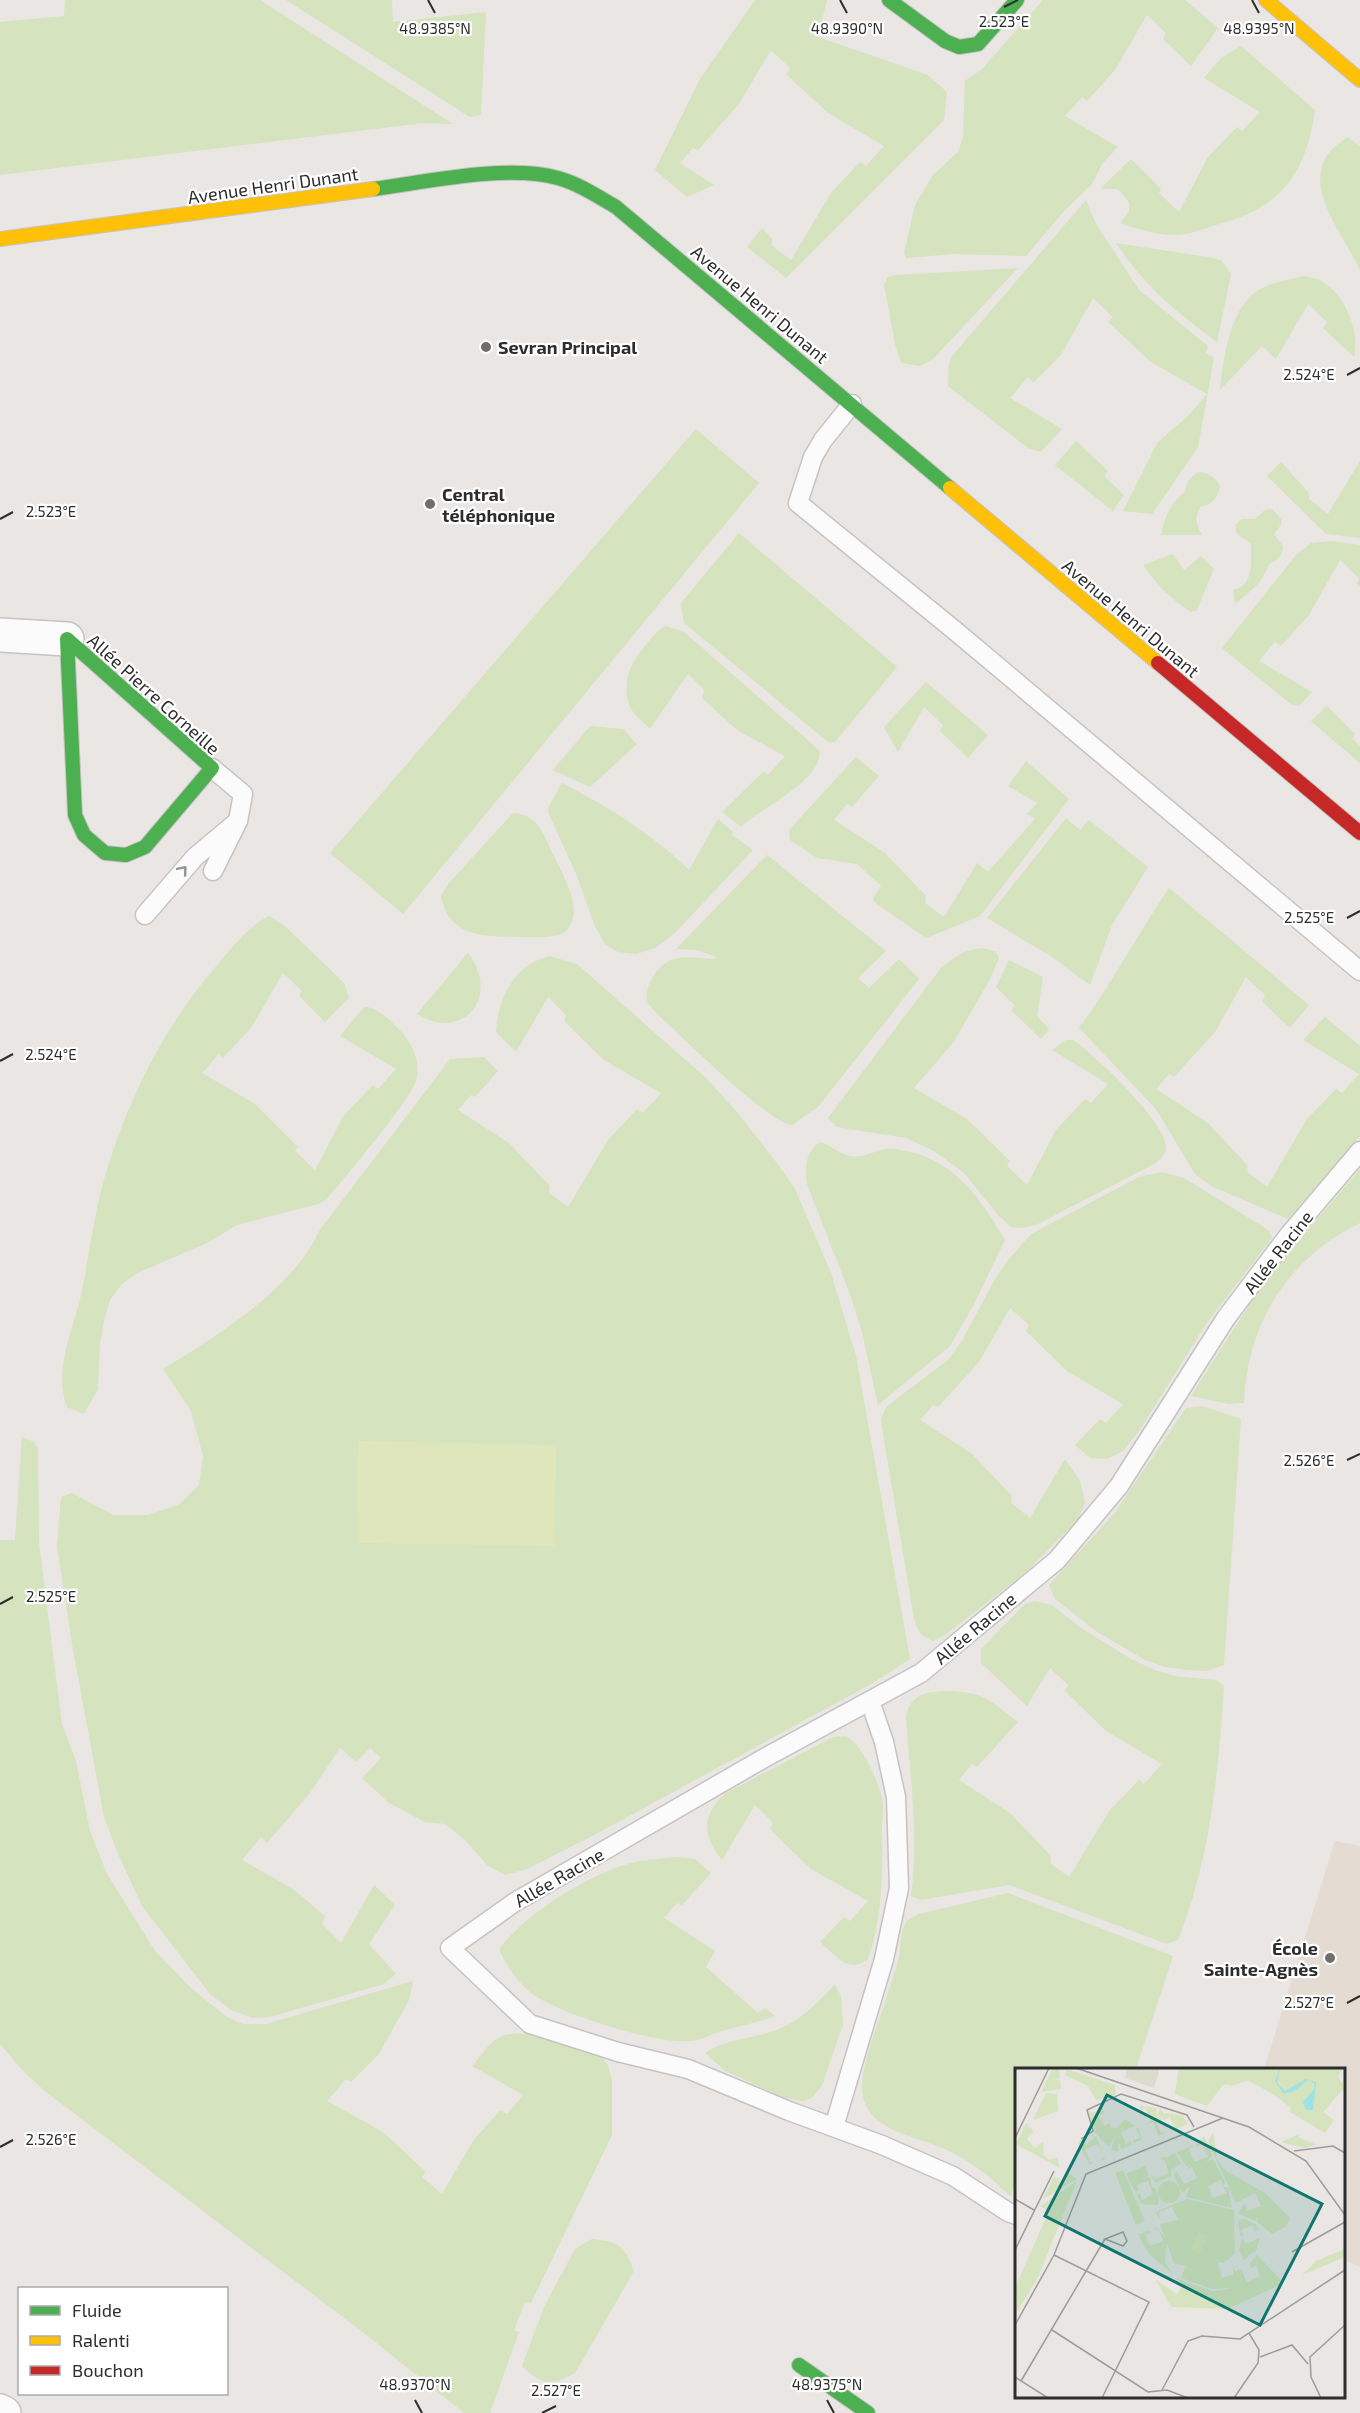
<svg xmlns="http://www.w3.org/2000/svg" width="1360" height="2413" viewBox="0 0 1360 2413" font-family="'Exo 2',sans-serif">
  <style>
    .education { fill: #e4dbd2 }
    .green { fill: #d5e3be }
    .pitch { fill: #dfe6bc }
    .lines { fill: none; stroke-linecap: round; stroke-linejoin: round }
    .lane-casing { stroke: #c5c3c3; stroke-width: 21 }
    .street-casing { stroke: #c5c3c3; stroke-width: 36 }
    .fast-casing { stroke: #c5c3c3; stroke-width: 16 }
    .slow-casing { stroke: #c5c3c3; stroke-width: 16 }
    .jam-casing { stroke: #c5c3c3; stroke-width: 16 }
    .lane { stroke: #fcfbfb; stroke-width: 18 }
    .street { stroke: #fcfbfb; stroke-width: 33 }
    .fast { stroke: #4caf50; stroke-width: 14 }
    .slow { stroke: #ffc107; stroke-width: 14 }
    .jam { stroke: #c62828; stroke-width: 14 }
    .oneway { stroke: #949494 }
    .ticks { fill: none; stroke: #2d2d2d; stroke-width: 2 }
    .poi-dot { fill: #6f6e6d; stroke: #fff; stroke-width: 2 }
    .labels { text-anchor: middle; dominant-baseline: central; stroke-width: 4.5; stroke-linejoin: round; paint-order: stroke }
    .street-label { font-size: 18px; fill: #2d2d2d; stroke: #fff }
    .poi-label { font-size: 18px; font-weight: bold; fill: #2d2d2d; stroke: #fff; text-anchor: start }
    .inset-road { fill: none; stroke: #9e9c9a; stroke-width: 1.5 }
    .view { fill: #0f766e; fill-opacity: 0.15; stroke: #0f766e; stroke-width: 3 }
    .inset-edge { fill: none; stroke: #2d2d2d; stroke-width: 3 }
    .ticks-label { font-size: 15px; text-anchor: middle; fill: #2d2d2d; stroke: #fff; stroke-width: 4.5; stroke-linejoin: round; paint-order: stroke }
  </style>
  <rect width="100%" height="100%" fill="#eae6e3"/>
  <polygon class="education" points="1335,1841 1360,1846 1360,2267 1344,2260 1344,2070 1264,2069"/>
  <g class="green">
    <polygon points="65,0 260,0 453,124 423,123 0,175 0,22 64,16"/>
    <polygon points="286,0 392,0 393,22 486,12 481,115 470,117"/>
    <polygon points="755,0 827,0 818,37 928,75 947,92 944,120 786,278 747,247 762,228 772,239 772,246 791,260 831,193 860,162 866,166 884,146 828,113 786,74 790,68 771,50 739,104 698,150 693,148 680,163 714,185 687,197 655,170 700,79"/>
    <polygon points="1043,0 1185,0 1218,28 1191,66 1163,39 1166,33 1147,15 1115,70 1087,101 1082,97 1065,116 1118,147 1102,164 1092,184 1065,210 1026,256 954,254 906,258 904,253 915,205 933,175 958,152 963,137 965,81 982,69"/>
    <path d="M 1241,46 L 1315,110 C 1306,173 1281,208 1219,224 C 1206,228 1192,234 1178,235 C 1159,236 1138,229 1120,223 L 1129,211 L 1129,202 L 1118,189 L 1102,189 L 1103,186 L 1131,159 L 1161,189 L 1159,193 L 1179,212 L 1208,157 L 1237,127 L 1242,131 L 1260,112 L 1204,78 L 1221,58 Z"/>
    <path d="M 1348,137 L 1360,147 L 1360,270 C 1341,228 1288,173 1348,137 Z"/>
    <polygon points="1086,200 1096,224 1139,290 1208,346 1206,353 1214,358 1198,447 1152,514 1123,511 1157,443 1188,416 1207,394 1151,362 1108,322 1113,317 1093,298 1061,355 1033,383 1028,377 1010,398 1062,429 1041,452 1028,448 948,386 949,364 952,356"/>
    <path d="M 1116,243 L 1214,258 L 1222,261 L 1231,274 L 1217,342 C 1175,311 1146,288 1116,243 Z"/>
    <polygon points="1018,268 933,359 920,366 901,363 895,344 884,284 888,277 896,275"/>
    <path d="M 1305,276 C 1311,278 1318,278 1323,282 C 1346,296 1360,332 1354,357 L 1323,328 L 1327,322 L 1308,304 L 1276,359 L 1262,346 L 1220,390 C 1223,361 1229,314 1253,294 C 1266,283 1288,280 1305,276 Z"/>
    <polygon points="696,429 759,483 403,914 330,853"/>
    <polygon points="1076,441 1108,471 1104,476 1124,495 1113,511 1055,465"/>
    <polygon points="1360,461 1360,538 1326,534 1267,476 1281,462 1309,493 1309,499 1328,514"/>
    <path d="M 1200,472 C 1210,474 1215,477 1220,486 C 1218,496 1213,506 1201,506 C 1194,517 1196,524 1202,535 L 1161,535 C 1165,516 1170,503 1185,492 C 1187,481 1190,476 1200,472 Z"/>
    <path d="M 1266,509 L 1272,509 L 1281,519 L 1281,525 L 1274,534 L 1283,546 C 1282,557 1278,560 1269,564 C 1262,582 1252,592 1235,603 L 1233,590 C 1256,585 1250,559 1251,543 L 1241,537 L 1236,532 L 1236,524 L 1242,519 L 1255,519 Z"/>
    <polygon points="739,533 897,667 835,742 828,742 684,623 681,603"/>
    <polygon points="1332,541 1360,545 1360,587 1357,584 1359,578 1340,560 1309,615 1281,646 1275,642 1259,661 1312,692 1299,706 1292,705 1222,648 1296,555 1311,543"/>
    <path d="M 1173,554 L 1184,570 L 1201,556 L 1214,569 L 1197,610 L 1191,612 C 1172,601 1156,583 1143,565 Z"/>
    <path d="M 666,626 L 684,632 L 819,750 C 825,780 758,809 741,827 L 722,812 L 763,772 L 768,775 L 785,756 L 737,730 L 702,698 L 704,690 L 688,674 L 650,729 C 645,723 637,718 633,712 C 619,689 629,664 645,646 C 651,639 657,630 666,626 Z"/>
    <polygon points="926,682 988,735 968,758 940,731 943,725 924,707 898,752 884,727"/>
    <polygon points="1327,706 1355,734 1352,738 1360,746 1360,763 1311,721"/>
    <polygon points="590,726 623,729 637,744 590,787 553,770"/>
    <polygon points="856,757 879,776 852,807 847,804 834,820 885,853 926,896 925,903 944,917 977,863 988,872 1035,819 1027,814 1037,803 1008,786 1026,761 1069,799 980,916 926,938 874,902 873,898 881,886 857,864 817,858 790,840 789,830"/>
    <path d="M 562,783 C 608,807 651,833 689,870 L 718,819 L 733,832 L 732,835 L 753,850 L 676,932 L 655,948 L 636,954 L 618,952 L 605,944 L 594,924 L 577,876 L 548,812 L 549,806 Z"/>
    <path d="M 513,813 C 535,814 542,830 550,848 C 558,865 575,894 574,913 C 573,922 568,932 559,935 C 547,938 530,937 517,937 C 484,936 449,938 441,896 L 449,883 Z"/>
    <polygon points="1066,818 1080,830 1089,820 1148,867 1112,925 1090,985 1052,957 987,918"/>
    <path d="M 767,855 L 886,951 L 858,978 L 869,988 L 899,959 L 919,979 L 818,1107 L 792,1125 C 768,1123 681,1035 657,1014 C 655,1011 650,1006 648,1003 C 642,988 658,965 671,960 C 684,955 701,958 714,959 L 717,957 L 697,950 L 676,949 Z"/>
    <path d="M 1169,888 L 1309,1005 L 1290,1028 L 1262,1001 L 1265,995 L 1246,977 L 1215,1032 L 1174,1077 L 1169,1074 L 1156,1089 L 1208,1123 L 1248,1166 L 1247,1172 L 1267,1187 L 1307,1119 L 1336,1089 L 1342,1093 L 1359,1074 L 1303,1040 L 1325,1017 L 1360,1046 L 1360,1136 L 1288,1219 L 1211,1186 L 1195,1174 L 1156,1109 L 1079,1028 C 1112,983 1138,934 1169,888 Z"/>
    <path d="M 269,916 L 286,927 L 344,983 L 349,998 L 325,1022 L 299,996 L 302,991 L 283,973 L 251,1028 L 223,1058 L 219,1054 L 202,1073 L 255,1104 L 298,1147 L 295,1151 L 315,1170 L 344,1115 L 373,1085 L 378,1089 L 396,1069 L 340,1036 L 364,1007 C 376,1006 389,1020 398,1028 C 411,1042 420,1058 417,1077 C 414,1097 344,1178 327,1199 L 318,1204 L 237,1225 L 205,1244 L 137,1273 L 121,1285 L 110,1300 L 104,1321 L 100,1343 L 98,1389 L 84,1414 L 67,1407 C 53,1372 73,1330 81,1295 C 89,1258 93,1220 103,1183 C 125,1106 161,1031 213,970 C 229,951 247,927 269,916 Z"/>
    <path d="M 983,948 L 996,952 L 999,958 L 989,981 L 953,1043 L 914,1088 L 967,1119 L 1010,1161 L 1007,1166 L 1027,1185 L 1056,1130 L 1085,1099 L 1091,1103 L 1108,1084 L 1052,1050 L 1066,1040 L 1073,1040 C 1093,1053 1168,1124 1166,1148 C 1165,1155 1161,1159 1156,1163 L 1036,1225 L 1022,1228 L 1011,1227 L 999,1216 L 964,1173 L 934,1151 L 906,1138 L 837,1127 L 828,1118 L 941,968 C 955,957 965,949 983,948 Z"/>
    <path d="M 468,953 C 501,995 464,1043 417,1014 Z"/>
    <path d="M 549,956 L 577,964 L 707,1079 L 736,1111 L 777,1163 L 795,1189 L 831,1273 L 856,1356 L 910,1659 L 873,1683 L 598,1833 L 527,1869 L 505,1875 L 487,1865 L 466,1841 L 445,1824 L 425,1822 L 389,1803 L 362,1778 L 381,1758 L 370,1748 L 356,1762 L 340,1748 L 310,1793 L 267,1843 L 261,1837 L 242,1860 L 293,1889 L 325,1916 L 322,1924 L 341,1943 L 374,1885 L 395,1905 L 369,1944 L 396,1974 L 384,1984 L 270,2017 L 253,2018 L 231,2010 L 210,1994 L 142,1906 L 118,1854 L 104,1817 L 73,1650 L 57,1547 L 61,1497 L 72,1493 L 113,1515 L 148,1515 L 180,1504 L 199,1485 L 203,1456 L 191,1411 L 163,1369 C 216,1337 294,1288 319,1231 L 450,1059 L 484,1057 L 498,1071 L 475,1097 L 471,1095 L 458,1110 L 509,1143 L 550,1186 L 549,1193 L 568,1207 L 608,1140 L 637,1109 L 643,1113 L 661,1093 L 604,1060 L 564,1021 L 566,1015 L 548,997 L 516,1052 L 496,1032 C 498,998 514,965 549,956 Z"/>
    <polygon points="1009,960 1043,977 1037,1016 1049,1029 1041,1039 1012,1011 1014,1005 996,987"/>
    <path d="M 820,1142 C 830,1145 840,1154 850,1156 C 865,1160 880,1146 895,1149 C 951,1156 978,1194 1005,1240 L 973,1306 L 950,1346 L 878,1405 L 862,1332 L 851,1297 L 807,1184 C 805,1167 805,1153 820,1142 Z"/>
    <path d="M 1360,1169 L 1360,1223 C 1288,1258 1247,1323 1244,1403 L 1228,1404 L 1191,1396 L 1264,1282 Z"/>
    <path d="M 1162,1172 L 1184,1178 L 1262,1226 L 1269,1231 L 1272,1238 L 1208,1321 L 1141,1428 L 1123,1451 L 1107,1459 L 1090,1458 L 1075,1445 L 1100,1419 L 1106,1423 L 1123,1404 L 1067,1371 L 1026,1331 L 1029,1325 L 1010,1308 L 979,1362 L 938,1407 L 933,1405 L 920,1420 L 971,1453 L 1012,1496 L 1011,1503 L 1030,1518 L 1065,1459 L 1080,1481 L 1085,1502 L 1079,1519 L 1025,1573 L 945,1635 L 933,1641 C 921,1636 918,1632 914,1619 L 884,1440 L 881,1418 L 887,1406 L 948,1360 L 963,1339 L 995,1279 L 1008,1260 L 1031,1234 L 1139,1177 Z"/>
    <polygon points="1202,1406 1241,1419 1224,1665 1207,1671 1188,1670 1165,1667 1145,1660 1096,1631 1055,1599 1049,1585 1114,1514 1186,1408"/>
    <path d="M 22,1437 L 34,1442 L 38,1448 L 39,1543 L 62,1724 L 76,1761 L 90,1831 L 107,1874 L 155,1951 L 191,1988 L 227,2017 L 243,2024 L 266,2024 L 413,1981 L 409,2000 L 379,2054 L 351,2082 L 346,2079 L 327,2101 L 383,2132 L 426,2172 L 422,2177 L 442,2194 L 473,2141 L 500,2110 L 507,2114 L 523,2095 L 472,2066 C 480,2057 488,2044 498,2038 C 523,2023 575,2049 602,2058 L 608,2065 L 612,2081 L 612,2135 L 531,2303 L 525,2302 L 514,2330 L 519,2332 L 490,2413 L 464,2413 L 364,2333 L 46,2092 L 24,2072 L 0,2044 L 0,1540 L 15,1540 Z"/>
    <path d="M 1034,1601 L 1052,1605 L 1081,1628 L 1131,1659 L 1155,1670 L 1175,1676 L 1216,1680 L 1224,1686 C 1218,1775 1211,1856 1178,1940 L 1167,1944 L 1009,1885 L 921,1900 L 911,1896 C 919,1836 910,1777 906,1717 C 907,1711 909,1705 914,1700 C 926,1687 967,1690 983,1697 C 995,1703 1007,1714 1018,1722 L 977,1767 L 972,1764 L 959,1780 L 1010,1813 L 1051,1856 L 1050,1863 L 1069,1877 L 1110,1810 L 1139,1780 L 1144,1784 L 1162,1764 L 1106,1731 L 1065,1691 L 1068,1685 L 1050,1668 L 1027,1706 L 981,1663 L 981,1649 L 1025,1604 Z"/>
    <path d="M 846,1736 C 864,1747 877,1778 882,1799 C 884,1809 882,1821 882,1831 C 883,1875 882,1918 868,1959 C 849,1975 835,1955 820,1942 L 844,1917 L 850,1921 L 868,1901 L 811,1869 L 770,1829 L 773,1823 L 755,1805 L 722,1860 C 702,1835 701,1815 726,1793 L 833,1737 Z"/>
    <path d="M 676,1857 L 695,1859 L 711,1873 L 682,1905 L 677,1903 L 664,1918 L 715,1951 L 706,1967 L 758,2013 L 765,2008 L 775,2016 C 757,2023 740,2026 722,2031 C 712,2034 702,2040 692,2041 C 657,2045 559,2014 531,1993 C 517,1981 506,1966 499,1949 C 525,1915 580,1880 621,1866 C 639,1860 658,1859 676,1857 Z"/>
    <path d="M 1008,1893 L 1173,1956 L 1136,2069 L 1016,2070 L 1016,2179 L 1011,2197 C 993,2179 976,2165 953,2153 C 921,2135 860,2134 862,2084 C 864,2055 879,2024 887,1996 C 891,1983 896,1970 899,1957 C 901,1946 900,1930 907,1921 C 910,1918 915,1916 919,1914 Z"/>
    <path d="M 835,1984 L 841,1996 L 843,2024 L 822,2086 L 812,2098 L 803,2101 L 781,2097 L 724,2070 L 705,2053 C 727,2038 756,2039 781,2028 C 803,2019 819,2001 835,1984 Z"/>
    <path d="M 592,2239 C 619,2242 624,2245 634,2271 L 575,2373 C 550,2386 543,2386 522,2366 L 544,2307 L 575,2249 Z"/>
  </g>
  <polygon class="pitch" points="358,1441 556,1445 555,1546 357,1543"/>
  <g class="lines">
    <g class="lane-casing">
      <g id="lane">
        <polyline points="852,404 823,440 813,457 798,503 953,629 1360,971"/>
        <polyline points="212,768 243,794 238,821 213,871"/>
        <polyline points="145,915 195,857 238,821"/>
        <polyline points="834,2127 884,1959 899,1888 896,1797 884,1742 870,1701"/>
        <polyline points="1016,2215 1008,2212 953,2176 882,2145 789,2111 688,2069 618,2052 530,2024 450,1948 515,1902 766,1757 921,1673 1057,1560 1119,1486 1226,1318 1288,1236 1360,1151"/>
      </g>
    </g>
    <g class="street-casing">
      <g id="street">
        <polyline points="0,635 67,639"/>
        <polyline points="0,2411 4,2413"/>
      </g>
    </g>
    <g class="fast-casing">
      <g id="fast">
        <polyline points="889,0 945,41 959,47 978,44 1017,0"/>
        <path d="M 373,189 C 427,182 506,164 558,178 C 579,184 597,196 616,207 L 950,488"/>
        <polygon points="67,639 212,768 145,847 126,855 105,853 84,835 75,815"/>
        <polyline points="799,2365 868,2413"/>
      </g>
    </g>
    <g class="slow-casing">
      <g id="slow">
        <polyline points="1266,0 1360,80"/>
        <polyline points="0,239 373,189"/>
        <polyline points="950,488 1158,663"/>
      </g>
    </g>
    <g class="jam-casing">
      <polyline id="jam" points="1158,663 1360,833"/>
    </g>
    <use href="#lane" class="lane"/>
    <use href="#street" class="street"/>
    <use href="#fast" class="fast"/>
    <use href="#slow" class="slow"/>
    <use href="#jam" class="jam"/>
  </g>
  <defs><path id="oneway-chevron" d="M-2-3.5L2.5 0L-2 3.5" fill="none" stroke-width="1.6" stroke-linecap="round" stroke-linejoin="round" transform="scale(1.5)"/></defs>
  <use class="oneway" href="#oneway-chevron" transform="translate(183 870) rotate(-50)"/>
  <path class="ticks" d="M 428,0 L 435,13M 840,0 L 847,13M 1252,0 L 1259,13M 1004,7 L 1018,0M 1347,375 L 1360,368M 0,519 L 13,512M 1347,918 L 1360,911M 0,1061 L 13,1054M 1347,1460 L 1360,1454M 0,1604 L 13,1597M 1347,2003 L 1360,1996M 0,2147 L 13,2140M 415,2400 L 422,2413M 827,2400 L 834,2413M 542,2413 L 556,2406"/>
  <g class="poi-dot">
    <circle cx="486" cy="347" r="6"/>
    <circle cx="430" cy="504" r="6"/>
    <circle cx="1330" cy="1958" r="6"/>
  </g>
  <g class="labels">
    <g class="street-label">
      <text transform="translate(273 185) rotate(-8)">Avenue Henri Dunant</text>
      <text transform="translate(760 304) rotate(40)">Avenue Henri Dunant</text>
      <text transform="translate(1131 618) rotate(40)">Avenue Henri Dunant</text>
      <text transform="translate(154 694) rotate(42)">Allée Pierre Corneille</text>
      <text transform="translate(1278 1252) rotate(-52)">Allée Racine</text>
      <text transform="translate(975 1628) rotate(-40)">Allée Racine</text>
      <text transform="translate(559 1877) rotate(-30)">Allée Racine</text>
    </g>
    <g class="poi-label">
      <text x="498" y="347">Sevran Principal</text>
      <text x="442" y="494">Central<tspan x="442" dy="21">téléphonique</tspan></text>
      <text x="1318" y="1948" text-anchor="end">École<tspan x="1318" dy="21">Sainte-Agnès</tspan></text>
    </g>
  </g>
  <g transform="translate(1015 2068)">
    <rect width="330" height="330" fill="#eae6e3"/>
    <path d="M 38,0 L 44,0 L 45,11 L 35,10 L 45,12 L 46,21 L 26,24 ZM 164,0 L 327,0 L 323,9 L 330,19 L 308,44 L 319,52 L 310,65 L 275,44 L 275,39 L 258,26 L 234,13 L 208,17 L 192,38 L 160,26 ZM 51,1 L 100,17 L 101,27 L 81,32 L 73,18 L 50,7 ZM 31,25 L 42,26 L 43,43 L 18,52 ZM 126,34 L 127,38 L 141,40 L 142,48 L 145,40 L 148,45 L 167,47 L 173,56 L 154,64 L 160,60 L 155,49 L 149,52 L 146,48 L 147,52 L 141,54 L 146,65 L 152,64 L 143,68 L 138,54 L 130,57 L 136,53 L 130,40 L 125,43 ZM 88,41 L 90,45 L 84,47 L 89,58 L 94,55 L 96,60 L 102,60 L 110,51 L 124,61 L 126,72 L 119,75 L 118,72 L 125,70 L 120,58 L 106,64 L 111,76 L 116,73 L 117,77 L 107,81 L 103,75 L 103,84 L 96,82 L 100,68 L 94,79 L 81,66 L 74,46 L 75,42 L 77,45 ZM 11,55 L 19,64 L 12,70 L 15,75 L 20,80 L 28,74 L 29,87 L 34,92 L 42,89 L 45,100 L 1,76 ZM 198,64 L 202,91 L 211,103 L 250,125 L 275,150 L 272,158 L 257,166 L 242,154 L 243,147 L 240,153 L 223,145 L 230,135 L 232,143 L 246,138 L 240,125 L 221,135 L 193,73 ZM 285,66 L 283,69 L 302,77 L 289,80 L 266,74 ZM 81,68 L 90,91 L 86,93 L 89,89 L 83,76 L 70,81 L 75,94 L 79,93 L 75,97 L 63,75 L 65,72 L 71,77 ZM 189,68 L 197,88 L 191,94 L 198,91 L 210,114 L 208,118 L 206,112 L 193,118 L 198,130 L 212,125 L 208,119 L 213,119 L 217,140 L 171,129 L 175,118 L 167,125 L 159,108 L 161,102 L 169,116 L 182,110 L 177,99 L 171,102 L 175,97 L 171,98 L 162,84 L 179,77 L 174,81 L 179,94 L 193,89 L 187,76 L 182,79 L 181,76 ZM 159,85 L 167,95 L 156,102 L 156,108 L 140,115 L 136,106 L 141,111 L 154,105 L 150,93 L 144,91 L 150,89 L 155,98 L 151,90 ZM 130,98 L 134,107 L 129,110 L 135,109 L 137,120 L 140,119 L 144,133 L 142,137 L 127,136 L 122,128 L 125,125 L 127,132 L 138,126 L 133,113 L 122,117 L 124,123 L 120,123 L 111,106 ZM 108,102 L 130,153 L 121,157 L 100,105 ZM 53,105 L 62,111 L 28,131 L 39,109 L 50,114 ZM143 124a11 11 0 1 1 22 0a11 11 0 1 1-22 0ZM 62,113 L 23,209 L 0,247 L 0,220 L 34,143 L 25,138 ZM 172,131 L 219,142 L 220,186 L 208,195 L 203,194 L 207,210 L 218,206 L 218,199 L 220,203 L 226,201 L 232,214 L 245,208 L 241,197 L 236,200 L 234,196 L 242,187 L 269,215 L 213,241 L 156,239 L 141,212 L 162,226 L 168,217 L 161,210 L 197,223 L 217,220 L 197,221 L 166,210 L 171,198 L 159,195 L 145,156 L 163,152 L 157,139 L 144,144 L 145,151 L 140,144 ZM 230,151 L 240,156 L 244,161 L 240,163 L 238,157 L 226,162 L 229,168 L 225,168 L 223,153 ZM 142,159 L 152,173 L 150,195 L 158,206 L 135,187 L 125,171 L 124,166 L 134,162 L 136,165 L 130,167 L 135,178 L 148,173 L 143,161 L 137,162 ZM 227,170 L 231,176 L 245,170 L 241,183 L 228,192 L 224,182 ZM 330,181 L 330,189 L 287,207 L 301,193 Z" fill="#d5e3be"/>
    <path d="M 164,0 L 234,0 L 225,15 L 216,18 L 198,9 L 185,22 L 183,35 L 160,26 ZM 249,0 L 322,0 L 323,22 L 303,46 L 293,46 L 285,40 L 279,24 L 266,18 L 263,7 L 251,5 Z" fill="#d5e3be"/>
    <path d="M 112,0 L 145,0 L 139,20 L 110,10 Z" fill="#daddcb"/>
    <path d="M 184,164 L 193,169 L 184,186 L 175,181 Z" fill="#dfe6bc"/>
    <path d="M 265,0 L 262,15 L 270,23 L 291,11 L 301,14 L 298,42 L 291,42 L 288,34 L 299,22 L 299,15 L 293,12 L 278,24 L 268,25 L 260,13 Z" fill="#9ce2e6"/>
    <path class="inset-road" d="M 61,0 L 234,59 L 291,93 L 330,147M 0,70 L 34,0M 66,71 L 78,63 L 72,42 L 106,26 L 172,47 L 179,59M 279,83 L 318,78 L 330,85M 0,131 L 19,142M 108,164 L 112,173 L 108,178 L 90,171 ZM 0,182 L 39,103M 277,184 L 330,154M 39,187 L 134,234 L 87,330M 0,257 L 39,187 L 71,106 L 208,50M 37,262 L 133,324 L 152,322 L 173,330M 245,289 L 277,277 L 293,296M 0,309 L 33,330M 6,313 L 90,171M 147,322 L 173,273 L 187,268 L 225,271 L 330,202M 219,330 L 243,295 L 244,282 L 234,265M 306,330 L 296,309 L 295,289 L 330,257"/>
    <path class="view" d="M 92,27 L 307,136 L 245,257 L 30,148 Z"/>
    <rect width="330" height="330" class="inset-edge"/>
  </g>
  <g class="ticks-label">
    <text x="1004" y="27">2.523°E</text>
    <text x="435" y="34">48.9385°N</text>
    <text x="847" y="34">48.9390°N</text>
    <text x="1259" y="34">48.9395°N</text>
    <text x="1309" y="380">2.524°E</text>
    <text x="51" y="517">2.523°E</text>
    <text x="1309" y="923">2.525°E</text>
    <text x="51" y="1060">2.524°E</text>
    <text x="1309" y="1466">2.526°E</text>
    <text x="51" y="1602">2.525°E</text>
    <text x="1309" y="2008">2.527°E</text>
    <text x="51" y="2145">2.526°E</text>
    <text x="415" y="2390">48.9370°N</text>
    <text x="827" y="2390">48.9375°N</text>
    <text x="556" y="2396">2.527°E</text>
  </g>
  <rect x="18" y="2287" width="210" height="108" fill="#ffffff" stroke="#ababab" stroke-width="1.5"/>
  <rect x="30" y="2306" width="30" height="9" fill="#4caf50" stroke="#ababab" stroke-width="1.5"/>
  <text x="72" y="2317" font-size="18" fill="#2d2d2d">Fluide</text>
  <rect x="30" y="2336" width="30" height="9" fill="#ffc107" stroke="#ababab" stroke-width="1.5"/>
  <text x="72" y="2347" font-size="18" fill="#2d2d2d">Ralenti</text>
  <rect x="30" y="2366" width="30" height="9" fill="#c62828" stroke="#ababab" stroke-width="1.5"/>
  <text x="72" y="2377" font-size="18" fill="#2d2d2d">Bouchon</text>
</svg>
